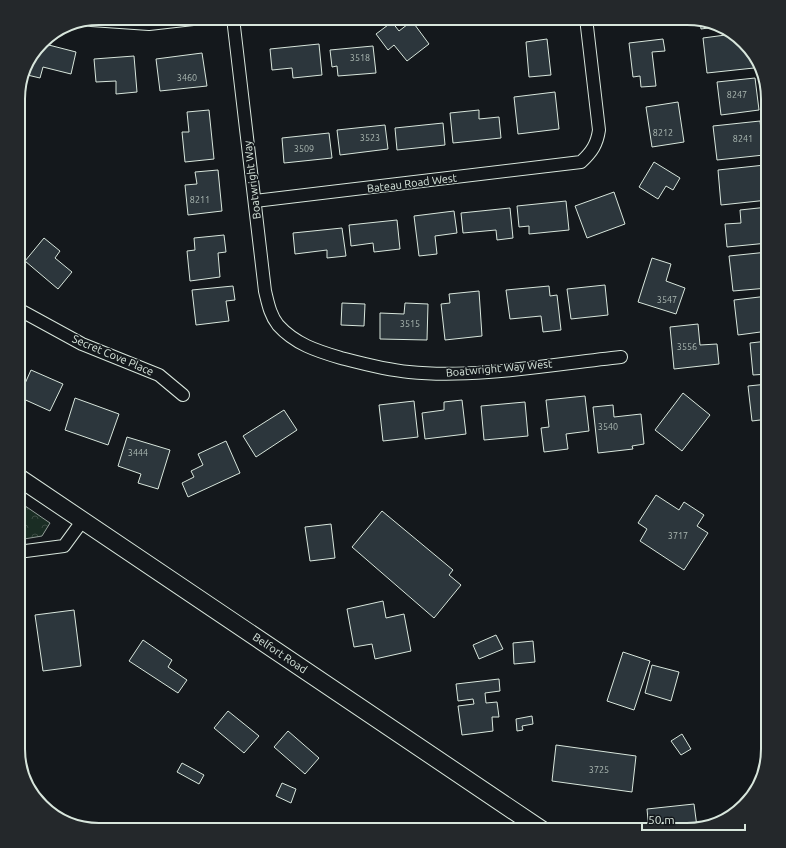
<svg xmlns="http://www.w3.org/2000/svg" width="786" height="848" viewBox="0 0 786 848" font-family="Ubuntu,sans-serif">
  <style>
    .forest { fill: url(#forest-crowns); stroke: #939e99 }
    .building { fill: #2c363c; stroke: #d8e6dc }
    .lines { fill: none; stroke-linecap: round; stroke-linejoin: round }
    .street-casing { stroke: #d8e6dc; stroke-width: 14 }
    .secondary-casing { stroke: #d8e6dc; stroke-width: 19 }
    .street { stroke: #14181c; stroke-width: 12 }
    .secondary { stroke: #14181c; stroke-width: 17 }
    .labels { text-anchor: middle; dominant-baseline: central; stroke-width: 3; stroke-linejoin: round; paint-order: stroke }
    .number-label { font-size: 9px; fill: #adbab4 }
    .street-label { font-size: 11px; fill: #d8e6dc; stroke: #14181c }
    .rim { fill: none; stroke: #d8e6dc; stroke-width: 2 }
  </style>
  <defs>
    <pattern id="forest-crowns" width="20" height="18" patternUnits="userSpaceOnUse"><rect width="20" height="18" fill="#1a2d24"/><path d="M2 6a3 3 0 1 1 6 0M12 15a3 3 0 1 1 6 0" fill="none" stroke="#3b4b43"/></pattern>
  </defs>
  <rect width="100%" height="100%" fill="#14181c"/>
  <polygon class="forest" points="18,501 50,523 42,536 18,540"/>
  <g class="building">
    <polygon points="432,18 448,18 445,24"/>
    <polygon points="632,18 657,18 658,21 633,24"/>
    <polygon points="700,20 723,26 701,29"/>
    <polygon points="412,21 429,44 407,61 394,45 388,50 376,34 392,22 399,31"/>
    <polygon points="733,34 751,49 754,68 707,73 703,38"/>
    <polygon points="547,39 551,75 529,77 526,42"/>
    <polygon points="663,39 665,51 652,52 656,86 641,87 640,76 633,77 629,43"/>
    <polygon points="41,43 76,52 71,74 43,67 40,78 23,74 26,63"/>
    <polygon points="319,44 322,75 293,78 292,68 272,70 270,49"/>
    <polygon points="373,46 376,73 338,76 337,66 332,67 330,50"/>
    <polygon points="202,53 207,86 160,91 156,59"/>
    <polygon points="134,56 137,92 116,94 116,81 96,82 94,59"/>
    <polygon points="755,78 759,110 721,115 717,82"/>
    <polygon points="555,92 559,129 518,134 514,97"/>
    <polygon points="678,102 684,142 652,147 646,107"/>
    <polygon points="209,110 214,159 185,162 182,132 189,132 187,112"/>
    <polygon points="479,110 479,119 499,117 501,138 453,143 450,113"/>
    <polygon points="760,121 764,155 717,160 713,126"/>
    <polygon points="443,123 445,145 397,150 395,128"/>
    <polygon points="385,125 388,149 340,155 337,130"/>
    <polygon points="329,133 332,158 284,163 282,138"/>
    <polygon points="654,162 680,178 673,190 666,186 658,199 639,187"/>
    <polygon points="765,165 768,200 721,205 718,170"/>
    <polygon points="218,170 222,211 188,215 185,185 197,184 195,172"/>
    <polygon points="614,192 625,224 587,238 575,206"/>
    <polygon points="566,201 569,230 529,234 529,226 519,227 517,206"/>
    <polygon points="768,207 768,243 727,247 725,224 741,223 740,210"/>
    <polygon points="510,208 513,238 497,240 496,230 463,233 461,213"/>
    <polygon points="454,211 457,233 435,236 437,254 419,256 414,216"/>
    <polygon points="397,220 400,249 374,252 373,243 351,246 349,225"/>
    <polygon points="342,228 346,256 327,258 327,250 295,254 293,233"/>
    <polygon points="224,235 226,252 218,253 220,277 190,281 187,251 195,250 194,238"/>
    <polygon points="44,238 60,251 55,258 72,272 58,289 25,261"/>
    <polygon points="768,252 768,288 733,291 729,256"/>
    <polygon points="652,258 671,264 666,281 685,288 676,314 638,302"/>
    <polygon points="605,285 608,315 571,319 567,289"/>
    <polygon points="233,286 235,300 226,301 229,321 196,325 192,290"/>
    <polygon points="549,286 550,296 557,295 561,330 543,332 541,316 510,319 506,290"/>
    <polygon points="479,291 482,336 445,340 441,304 450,303 449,294"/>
    <polygon points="768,296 768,331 738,335 734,300"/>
    <polygon points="342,303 365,304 364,326 341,325"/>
    <polygon points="405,303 428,304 427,340 380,339 380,313 404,314"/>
    <polygon points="698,324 700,345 717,344 719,364 674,369 670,327"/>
    <polygon points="768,341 768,374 753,375 750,343"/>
    <polygon points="31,370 63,384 50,411 19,397"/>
    <polygon points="768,384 768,419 752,421 748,386"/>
    <polygon points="683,393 710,415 682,451 655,430"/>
    <polygon points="585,396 589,431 566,434 568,449 544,452 541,428 549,427 546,400"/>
    <polygon points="75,398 119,414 108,445 65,430"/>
    <polygon points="462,400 466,434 425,439 422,413 444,410 444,402"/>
    <polygon points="414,401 418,437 383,441 379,405"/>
    <polygon points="525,402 528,436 484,440 481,406"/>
    <polygon points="613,405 614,417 641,414 644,444 632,446 633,449 598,453 593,407"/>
    <polygon points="284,410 297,430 256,457 243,436"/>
    <polygon points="127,437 170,450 158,489 138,483 141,474 118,466"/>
    <polygon points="226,441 240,473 188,497 182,483 194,477 191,471 203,465 198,454"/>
    <polygon points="656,495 679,510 684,502 704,515 697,526 708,533 684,570 640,541 647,529 638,523"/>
    <polygon points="382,511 453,570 449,575 461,585 434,618 352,547"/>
    <polygon points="331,524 335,558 310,561 305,527"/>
    <polygon points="383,601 386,618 404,614 411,651 375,659 372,644 354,647 347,609"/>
    <polygon points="74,610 81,666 43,671 35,615"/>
    <polygon points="496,635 503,649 479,659 473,645"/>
    <polygon points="143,640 172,660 168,667 187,680 178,693 129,661"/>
    <polygon points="533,641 535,662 514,664 513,643"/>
    <polygon points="623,652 650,661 634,710 607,701"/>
    <polygon points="652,665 679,672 671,701 645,693"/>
    <polygon points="499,679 500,691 485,693 486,703 497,702 499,717 492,717 493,731 462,735 458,706 474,704 473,699 458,701 456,684"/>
    <polygon points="228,711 259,736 244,753 214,728"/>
    <polygon points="532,716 533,724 522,726 523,730 517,731 516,719"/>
    <polygon points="288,731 319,758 305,774 274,747"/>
    <polygon points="682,734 691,749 681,755 671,741"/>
    <polygon points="556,745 636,756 632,792 552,781"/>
    <polygon points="182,763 204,775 199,784 177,772"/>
    <polygon points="282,783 296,789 291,803 276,796"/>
    <polygon points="694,804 697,827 688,830 649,830 647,809"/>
  </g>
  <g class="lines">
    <g class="street-casing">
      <g id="street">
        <path d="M 233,18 L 265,291 C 268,303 270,315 278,325 C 295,344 317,351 341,358 C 364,364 386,370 409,372 C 475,379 554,364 621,357"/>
        <polyline points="91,20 149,24 202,18"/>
        <path d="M 255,201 L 581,162 C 592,152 597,144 599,130 L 586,18"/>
        <polyline points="18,309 82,344 159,375 183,395"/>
        <polyline points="18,552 64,546 83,520"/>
      </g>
    </g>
    <g class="secondary-casing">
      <polyline id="secondary" points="18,477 542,830"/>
    </g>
    <use href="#street" class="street"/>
    <use href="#secondary" class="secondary"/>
  </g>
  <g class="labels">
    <g class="number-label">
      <text x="360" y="58">3518</text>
      <text x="187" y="78">3460</text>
      <text x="737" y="95">8247</text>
      <text x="663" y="133">8212</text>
      <text x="370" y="138">3523</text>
      <text x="743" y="139">8241</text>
      <text x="304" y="149">3509</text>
      <text x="200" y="200">8211</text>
      <text x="667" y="300">3547</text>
      <text x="410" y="324">3515</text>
      <text x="687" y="347">3556</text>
      <text x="608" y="427">3540</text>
      <text x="138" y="453">3444</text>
      <text x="678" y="536">3717</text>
      <text x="599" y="770">3725</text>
    </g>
    <g class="street-label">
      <text transform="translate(252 180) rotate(-97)">Boatwright Way</text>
      <text transform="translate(412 183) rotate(-7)">Bateau Road West</text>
      <text transform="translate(113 355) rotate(23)">Secret Cove Place</text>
      <text transform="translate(499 368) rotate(-5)">Boatwright Way West</text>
      <text transform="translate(280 653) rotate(34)">Belfort Road</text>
    </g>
  </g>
  <path d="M0 0H786V848H0ZM99 25H687A74 74 0 0 1 761 99V749A74 74 0 0 1 687 823H99A74 74 0 0 1 25 749V99A74 74 0 0 1 99 25Z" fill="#24282b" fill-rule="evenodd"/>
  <path class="rim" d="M99 25H687A74 74 0 0 1 761 99V749A74 74 0 0 1 687 823H99A74 74 0 0 1 25 749V99A74 74 0 0 1 99 25Z"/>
  <path d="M642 824v6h103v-6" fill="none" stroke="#d8e6dc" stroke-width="2"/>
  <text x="648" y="824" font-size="12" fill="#d8e6dc" stroke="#14181c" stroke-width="3" paint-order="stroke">50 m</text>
</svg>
